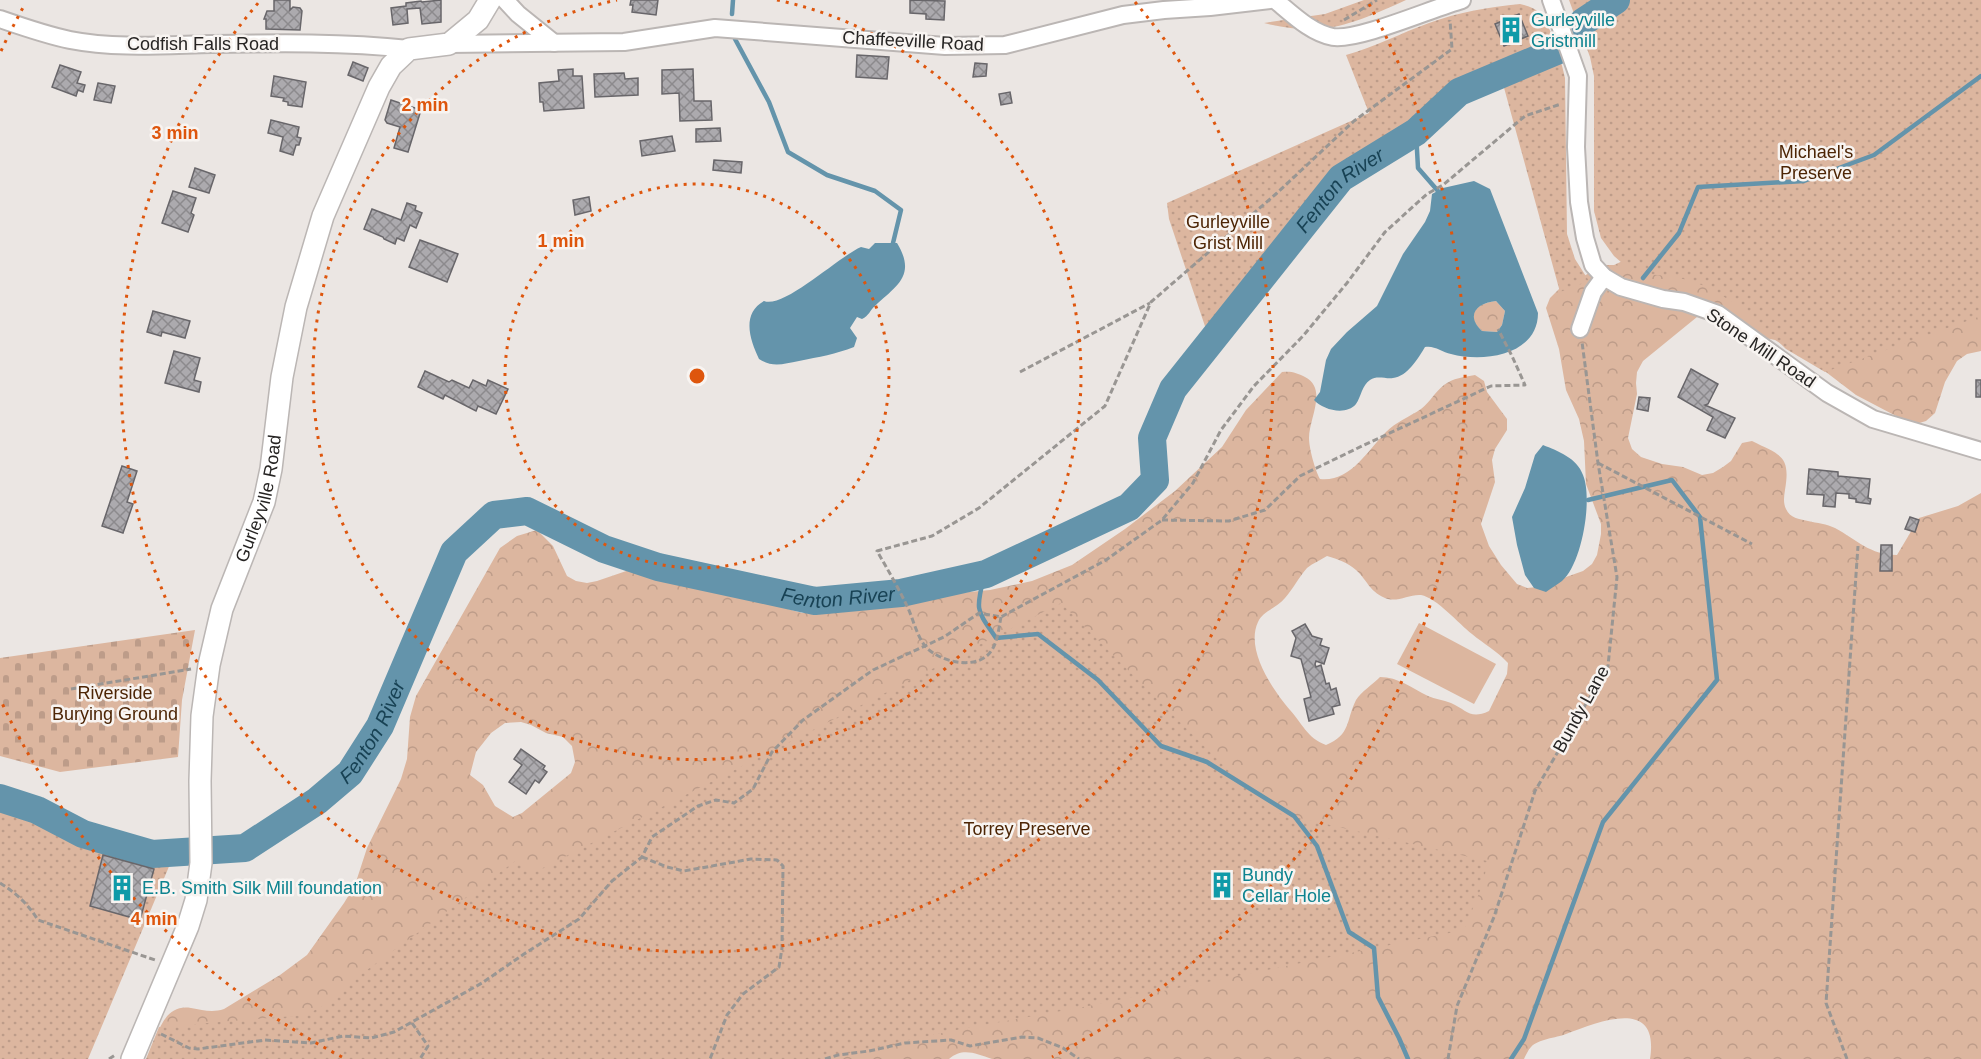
<svg xmlns="http://www.w3.org/2000/svg" width="1981" height="1059" viewBox="0 0 1981 1059" font-family="Arial,sans-serif">
  <style>
    .green { fill: #dcb69f }
    .forest { fill: url(#forest-crowns); fill-rule: evenodd }
    .cemetery { fill: url(#cemetery-stones) }
    .park { fill: url(#park-dots) }
    .water { fill: #6494ab; fill-rule: evenodd }
    .lines { fill: none; stroke-linecap: round; stroke-linejoin: round }
    .stream { stroke: #6494ab; stroke-width: 4.5 }
    .river { stroke: #6494ab; stroke-width: 28 }
    .building { fill: url(#building-cross-hatch); stroke: #68666a; stroke-width: 1.5 }
    .minor-casing { stroke: #bbb6b4; stroke-width: 20 }
    .tertiary-casing { stroke: #bbb6b4; stroke-width: 24 }
    .path { stroke: #999693; stroke-width: 3; stroke-dasharray: 6 3; stroke-linecap: butt }
    .minor { stroke: #fff; stroke-width: 16 }
    .tertiary { stroke: #fff; stroke-width: 21 }
    .ring { fill: none; stroke: #de560d; stroke-width: 3; stroke-dasharray: 3 6 }
    .labels { text-anchor: middle; dominant-baseline: central; stroke-width: 5; stroke-linejoin: round; paint-order: stroke }
    .culture-label { font-size: 18px; fill: #0d838f; stroke: #f8f4f1; text-anchor: start }
    .street-label { font-size: 18px; fill: #262423; stroke: #f8f4f1 }
    .park-label { font-size: 18px; fill: #4d2505; stroke: #f8f4f1 }
    .water-label { font-size: 20px; font-style: italic; fill: #184254; stroke: #f8f4f1 }
    .centre { fill: #de560d; stroke: #f8f4f1; stroke-width: 3 }
    .ring-label { font-size: 18px; text-anchor: middle; font-weight: bold; fill: #de560d; stroke: #f8f4f1; stroke-width: 5; stroke-linejoin: round; paint-order: stroke }
  </style>
  <defs>
    <pattern id="forest-crowns" width="20" height="18" patternUnits="userSpaceOnUse" patternTransform="scale(1.5)"><rect width="20" height="18" fill="#dcb69f"/><path d="M2 6a3 3 0 1 1 6 0M12 15a3 3 0 1 1 6 0" fill="none" stroke="#bd9c89"/></pattern>
    <pattern id="cemetery-stones" width="16" height="16" patternUnits="userSpaceOnUse" patternTransform="scale(1.5)"><rect width="16" height="16" fill="#dcb69f"/><path d="M2 7V4a2 2 0 0 1 4 0v3zM10 15v-3a2 2 0 0 1 4 0v3z" fill="#bd9c89"/></pattern>
    <pattern id="park-dots" width="8" height="8" patternUnits="userSpaceOnUse" patternTransform="scale(1.5)"><rect width="8" height="8" fill="#dcb69f"/><path d="M2 2h.1M6 6h.1" fill="none" stroke="#bd9c89" stroke-width="1.8" stroke-linecap="round"/></pattern>
    <pattern id="building-cross-hatch" width="8" height="8" patternUnits="userSpaceOnUse" patternTransform="scale(1.5)"><rect width="8" height="8" fill="#acaaae"/><path d="M0 0l8 8M0 8l8-8" fill="none" stroke="#8c8a8d"/></pattern>
  </defs>
  <rect width="100%" height="100%" fill="#ebe6e3"/>
  <polygon class="green" points="1419,623 1496,664 1474,704 1397,664"/>
  <g class="forest">
    <path d="M 1981,0 L 1981,351 L 1967,354 L 1957,361 L 1945,382 L 1935,413 L 1926,421 L 1916,424 L 1896,416 L 1856,395 L 1822,369 L 1775,340 L 1755,336 L 1707,313 L 1697,317 L 1643,361 L 1637,372 L 1636,383 L 1637,394 L 1628,438 L 1632,449 L 1641,457 L 1662,464 L 1683,467 L 1702,475 L 1713,473 L 1723,467 L 1731,461 L 1742,443 L 1752,441 C 1780,455 1791,455 1785,490 C 1784,496 1783,503 1786,509 C 1790,518 1799,519 1808,521 C 1817,523 1827,524 1835,528 C 1857,540 1870,555 1897,555 L 1919,518 L 1958,506 L 1981,493 L 1981,1059 L 1650,1059 C 1660,996 1599,1022 1566,1034 C 1556,1038 1538,1039 1531,1047 C 1528,1050 1526,1055 1524,1059 L 992,1059 C 976,1054 963,1047 949,1059 L 150,1059 C 156,1038 162,1003 191,1008 C 203,1010 212,1013 224,1009 L 280,975 L 307,955 L 344,903 L 355,885 L 367,848 L 401,779 L 407,759 L 410,717 L 416,696 L 500,548 L 517,536 L 537,530 L 553,546 L 567,576 L 576,581 L 587,583 L 597,581 L 638,567 L 802,613 L 846,611 L 928,596 L 990,590 L 1032,581 L 1072,565 L 1125,529 L 1175,491 L 1222,447 L 1246,410 L 1282,372 C 1292,371 1297,373 1305,377 C 1328,389 1309,418 1309,438 C 1309,448 1315,470 1320,479 C 1351,482 1366,452 1386,432 C 1396,422 1409,417 1421,409 C 1430,402 1435,392 1444,385 C 1453,378 1464,377 1475,375 L 1484,381 L 1487,392 L 1507,419 L 1507,430 L 1495,449 L 1492,460 L 1495,482 L 1481,524 L 1489,546 L 1501,565 L 1517,584 L 1527,588 L 1538,587 L 1583,571 L 1592,564 L 1597,555 L 1601,534 L 1601,524 L 1586,484 L 1584,441 L 1579,419 L 1566,390 L 1559,349 L 1546,308 L 1550,298 L 1565,283 L 1584,276 L 1603,265 L 1614,265 L 1633,256 ZM 1327,556 C 1338,559 1348,563 1356,570 C 1368,581 1368,590 1385,598 C 1397,603 1409,594 1421,595 C 1437,598 1459,624 1472,634 C 1484,644 1497,651 1508,663 L 1507,674 L 1489,711 C 1470,720 1467,710 1451,703 C 1443,700 1435,699 1428,696 C 1412,688 1398,677 1380,677 C 1373,684 1361,692 1356,700 C 1346,720 1351,735 1326,745 C 1307,738 1302,723 1290,710 C 1273,690 1245,650 1258,622 C 1263,611 1277,608 1285,598 C 1293,589 1299,577 1307,568 C 1313,563 1321,560 1327,556 ZM 521,722 L 531,725 L 546,733 L 563,737 L 572,746 L 575,762 L 571,773 L 522,813 L 513,817 L 495,806 L 483,785 L 470,775 L 476,752 L 491,733 L 505,723 Z"/>
    <path d="M 1496,301 L 1505,311 L 1502,325 L 1497,332 L 1482,331 C 1464,315 1477,303 1496,301 Z"/>
  </g>
  <polygon class="cemetery" points="195,630 182,700 178,757 60,772 0,756 0,658"/>
  <g class="park">
    <path d="M 1364,0 L 1406,0 C 1353,24 1323,38 1264,23 L 1325,14 Z"/>
    <polygon points="1569,0 1981,0 1981,316 1825,372 1786,349 1745,309 1705,286 1677,277 1647,274 1622,263 1614,256 1601,238 1594,211 1594,76 1590,57"/>
    <path d="M 1520,4 C 1528,6 1536,8 1541,15 C 1551,26 1562,63 1565,78 L 1567,234 L 1575,259 L 1589,281 L 1560,292 L 1503,84 L 1458,95 L 1428,106 L 1379,145 L 1335,199 L 1269,265 L 1215,356 L 1169,219 L 1167,203 L 1369,113 L 1346,55 C 1375,47 1401,33 1429,23 C 1459,12 1489,7 1520,4 Z"/>
    <polygon points="1061,603 1269,811 1487,861 1484,881 1464,930 1094,1005 951,1031 823,1059 146,1059 159,1027 306,1015 328,1003 337,992 518,859 531,874"/>
    <polygon points="0,806 85,843 138,861 173,857 88,1059 0,1059"/>
  </g>
  <g class="water">
    <path d="M 1474,181 L 1490,189 L 1538,313 C 1538,355 1484,363 1451,354 C 1442,352 1434,345 1425,347 C 1419,357 1407,377 1393,378 C 1385,379 1377,375 1370,380 C 1362,385 1361,397 1356,404 C 1346,416 1323,410 1314,400 L 1320,392 L 1326,360 L 1331,349 L 1347,332 L 1377,306 L 1403,254 L 1425,222 L 1430,211 L 1432,194 L 1443,188 ZM 1496,301 L 1505,311 L 1502,325 L 1497,332 L 1482,331 C 1465,315 1477,303 1496,301 Z"/>
    <path d="M 875,243 L 897,243 C 917,276 896,286 875,306 C 870,310 869,316 862,319 L 857,317 L 850,328 L 857,338 L 854,347 C 836,354 819,357 799,361 C 783,364 773,368 759,359 C 750,340 741,314 764,301 C 784,309 838,257 861,247 L 869,249 Z"/>
    <path d="M 1543,445 C 1558,451 1577,458 1583,475 C 1593,499 1582,564 1562,581 C 1557,585 1551,588 1546,592 L 1534,588 L 1525,575 L 1517,545 L 1512,517 L 1525,488 L 1535,455 Z"/>
  </g>
  <g class="lines">
    <g class="stream">
      <polyline points="732,14 733,0"/>
      <polyline points="735,39 769,102 788,152 827,175 875,191 901,210 893,243"/>
      <polyline points="1416,132 1418,168 1438,191"/>
      <polyline points="1643,278 1679,233 1698,187 1804,181 1874,155 1981,76"/>
      <path d="M 1053,544 L 984,577 C 975,611 977,610 996,638 L 1038,634 L 1098,680 L 1161,746 L 1207,762 L 1294,816 L 1317,846 L 1349,932 L 1374,948 L 1378,997 L 1399,1038 L 1408,1059"/>
      <polyline points="1511,1059 1524,1039 1603,822 1717,680 1700,517 1672,480 1588,500"/>
    </g>
    <path class="river" id="s1" d="M 0,798 L 37,810 L 83,834 L 152,854 L 245,848 L 317,801 L 350,773 L 380,726 L 454,552 L 494,515 L 527,511 L 604,549 L 658,567 L 815,601 L 901,593 L 986,574 L 1129,507 L 1155,480 L 1152,438 L 1173,389 L 1341,178 L 1416,132 L 1459,92 L 1561,49 L 1583,22 L 1616,0"/>
  </g>
  <g class="building">
    <polygon points="274,0 290,0 290,10 293,7 300,8 302,11 300,30 266,29 266,19 264,19 267,11 274,11"/>
    <polygon points="441,0 441,22 422,24 420,8 407,9 408,23 393,25 391,8 406,6 406,3 421,1 422,2"/>
    <polygon points="631,0 658,0 656,15 632,12 633,5 630,5"/>
    <polygon points="910,0 945,1 944,20 926,19 926,14 910,13"/>
    <polygon points="1519,14 1528,36 1504,46 1495,24"/>
    <polygon points="857,55 889,57 887,79 856,77"/>
    <polygon points="353,62 368,68 363,81 348,75"/>
    <polygon points="975,63 987,64 986,76 973,77"/>
    <polygon points="60,65 81,72 77,83 85,85 83,92 78,90 76,96 52,87"/>
    <polygon points="573,69 573,76 582,76 584,108 544,111 543,102 540,102 539,83 559,81 558,70"/>
    <polygon points="693,69 694,101 711,101 712,120 680,121 679,93 662,94 662,70"/>
    <polygon points="624,73 625,79 638,78 638,95 595,97 594,74"/>
    <polygon points="274,76 306,82 302,107 288,105 288,102 283,101 284,98 271,96"/>
    <polygon points="98,83 115,86 111,103 94,100"/>
    <polygon points="1010,92 1012,103 1001,105 999,94"/>
    <polygon points="391,100 421,110 408,152 394,148 400,127 387,123 385,120"/>
    <polygon points="271,120 299,127 297,137 301,138 299,145 296,145 293,155 280,151 283,137 268,133"/>
    <polygon points="720,128 721,141 696,142 696,129"/>
    <polygon points="672,136 675,151 642,156 640,141"/>
    <polygon points="714,160 742,162 741,173 713,170"/>
    <polygon points="195,168 215,175 209,193 189,187"/>
    <polygon points="173,191 196,198 191,213 194,215 188,232 162,223"/>
    <polygon points="589,197 591,211 575,215 573,200"/>
    <polygon points="407,203 416,206 415,210 422,213 416,228 410,225 404,241 397,238 395,244 384,239 383,237 364,229 372,209 401,220"/>
    <polygon points="420,240 458,254 447,282 409,267"/>
    <polygon points="153,311 190,321 185,338 162,332 161,336 147,332"/>
    <polygon points="174,351 200,358 194,380 201,382 199,392 165,383"/>
    <polygon points="1691,369 1718,384 1708,404 1705,405 1735,418 1725,438 1707,430 1713,417 1678,397"/>
    <polygon points="425,371 449,382 452,380 469,388 473,380 486,386 488,380 508,389 496,414 478,406 476,411 445,395 443,399 418,387"/>
    <rect x="1976" y="380" width="5" height="17"/>
    <polygon points="1639,397 1650,398 1648,411 1637,409"/>
    <polygon points="122,466 137,471 127,502 133,504 123,533 102,526"/>
    <polygon points="1809,469 1838,472 1838,476 1870,479 1868,498 1871,499 1870,504 1856,502 1856,499 1849,498 1849,494 1836,493 1835,507 1823,506 1824,495 1807,494"/>
    <polygon points="1910,517 1919,520 1915,532 1905,529"/>
    <polygon points="1881,545 1892,545 1892,571 1880,571"/>
    <polygon points="1305,624 1312,636 1322,639 1320,645 1329,648 1324,664 1316,661 1315,664 1316,667 1321,665 1326,684 1329,683 1331,690 1336,688 1340,705 1332,707 1334,714 1309,721 1304,699 1311,697 1301,659 1291,656 1296,638 1292,631"/>
    <polygon points="521,749 545,766 543,769 547,772 539,783 535,780 526,794 509,782 522,765 514,759"/>
    <polygon points="103,855 154,869 140,920 90,906"/>
    <polygon points="1228,876 1228,894 1216,894 1216,877"/>
  </g>
  <g class="lines">
    <g class="minor-casing">
      <g id="minor">
        <polyline points="505,0 518,14 554,43"/>
        <path d="M 1275,0 C 1292,14 1311,33 1333,37 C 1358,41 1433,8 1462,0"/>
        <polyline points="1551,0 1578,76 1576,147 1579,202 1585,238 1593,265 1604,277 1621,287 1663,299 1684,302 1718,314 1827,393 1873,419 1981,451"/>
        <path d="M 0,19 C 23,27 46,35 70,40 C 116,49 165,45 212,44 C 278,43 344,42 409,49"/>
        <polyline points="449,44 624,42 715,28 945,46 1005,45 1123,15 1164,10 1210,7 1270,0"/>
        <polyline points="1580,329 1593,292 1604,277"/>
      </g>
    </g>
    <g class="tertiary-casing">
      <g id="tertiary">
        <path id="s2" d="M 132,1059 L 188,926 L 196,900 L 201,863 L 200,781 L 202,716 L 209,665 L 222,609 L 264,502 L 271,469 L 282,377 L 296,307 L 323,216 L 379,87 L 391,66 L 409,49 L 449,44 L 478,20 L 490,0"/>
      </g>
    </g>
    <g class="path">
      <polyline points="1344,20 1377,0"/>
      <polyline points="1020,372 1150,303"/>
      <polyline points="1598,463 1752,544"/>
      <polyline points="1162,520 1229,521 1265,510 1300,476 1362,446 1491,386 1525,385 1512,356 1498,329"/>
      <path d="M 1001,617 C 999,627 998,639 993,648 C 981,672 940,663 925,646 C 917,636 913,619 908,608 C 899,589 888,570 877,551 L 932,536 L 979,508 L 1105,406 L 1151,302 L 1277,193 L 1354,121 L 1452,49 L 1450,20"/>
      <polyline points="71,689 191,669"/>
      <polyline points="642,857 667,867 684,871 751,859 777,860 783,866 782,948 779,967 743,994 727,1015 710,1059"/>
      <path d="M 0,883 C 16,893 28,904 38,920 L 155,960"/>
      <polyline points="412,1023 428,1046 420,1059"/>
      <polyline points="161,1034 189,1048 198,1049 265,1040 311,1043 343,1036 371,1038 394,1032 482,983 524,954 579,919 612,881 642,857 652,837 698,806 716,800 734,803 753,789 772,752 803,720 873,670 944,637 979,613 1001,617 1010,612 1106,560 1162,520 1193,483 1221,430 1254,386 1303,336 1347,283 1385,232 1427,194 1443,185 1525,116 1561,104"/>
      <polyline points="109,1059 115,1055"/>
      <polyline points="825,1059 838,1055 869,1051 905,1043 951,1040 970,1046 1022,1037 1038,1038 1063,1048 1079,1059"/>
      <polyline points="1448,1059 1457,1006 1494,917 1535,791 1608,666 1617,577 1598,463 1582,342"/>
      <polyline points="1847,1059 1826,1003 1858,546"/>
    </g>
    <use href="#minor" class="minor"/>
    <use href="#tertiary" class="tertiary"/>
  </g>
  <g class="ring">
    <circle cx="697" cy="376" r="192"/>
    <path d="M777 0A384 384 0 1 1 617 0"/>
    <path d="M1135 2A576 576 0 1 1 259 2"/>
    <path d="M342 1057A768 768 0 0 1 1 701M1 51A768 768 0 0 1 25 4M1369 4A768 768 0 0 1 1052 1057"/>
  </g>
  <defs>
    <g id="building-bare" transform="scale(2.07)"><path d="M-4-6H4V6H1V3H-1V6H-4ZM-2.5-4.3h1.7v1.8h-1.7ZM.8-4.3h1.7v1.8H.8ZM-2.5-1h1.7V.8h-1.7ZM.8-1h1.7V.8H.8Z" fill="#0f9aa8" stroke="#f8f4f1" stroke-width="2.5" paint-order="stroke"/></g>
  </defs>
  <g fill-rule="evenodd">
    <use href="#building-bare" x="1511" y="30"/>
    <use href="#building-bare" x="1222" y="885"/>
    <use href="#building-bare" x="122" y="888"/>
  </g>
  <g class="labels">
    <g class="culture-label">
      <text x="1531" y="20">Gurleyville<tspan x="1531" dy="21">Gristmill</tspan></text>
      <text x="1242" y="875">Bundy<tspan x="1242" dy="21">Cellar Hole</tspan></text>
      <text x="142" y="888">E.B. Smith Silk Mill foundation</text>
    </g>
    <g class="street-label">
      <text transform="translate(913 41) rotate(3)">Chaffeeville Road</text>
      <text x="203" y="44">Codfish Falls Road</text>
      <text transform="translate(1761 348) rotate(34)">Stone Mill Road</text>
      <text stroke="none"><textPath href="#s2" startOffset="582">Gurleyville Road</textPath></text>
      <text transform="translate(1581 709) rotate(-61)">Bundy Lane</text>
    </g>
    <g class="park-label">
      <text x="1816" y="152">Michael's<tspan x="1816" dy="21">Preserve</tspan></text>
      <text x="1228" y="222">Gurleyville<tspan x="1228" dy="21">Grist Mill</tspan></text>
      <text x="115" y="693">Riverside<tspan x="115" dy="21">Burying Ground</tspan></text>
      <text x="1027" y="829">Torrey Preserve</text>
    </g>
    <g class="water-label">
      <text stroke="none"><textPath href="#s1" startOffset="1746">Fenton River</textPath></text>
      <text stroke="none"><textPath href="#s1" startOffset="1044">Fenton River</textPath></text>
      <text stroke="none"><textPath href="#s1" startOffset="432">Fenton River</textPath></text>
    </g>
  </g>
  <circle cx="697" cy="376" r="9" class="centre"/>
  <g class="ring-label">
    <text x="425" y="111">2 min</text>
    <text x="175" y="139">3 min</text>
    <text x="561" y="247">1 min</text>
    <text x="154" y="925">4 min</text>
  </g>
</svg>
